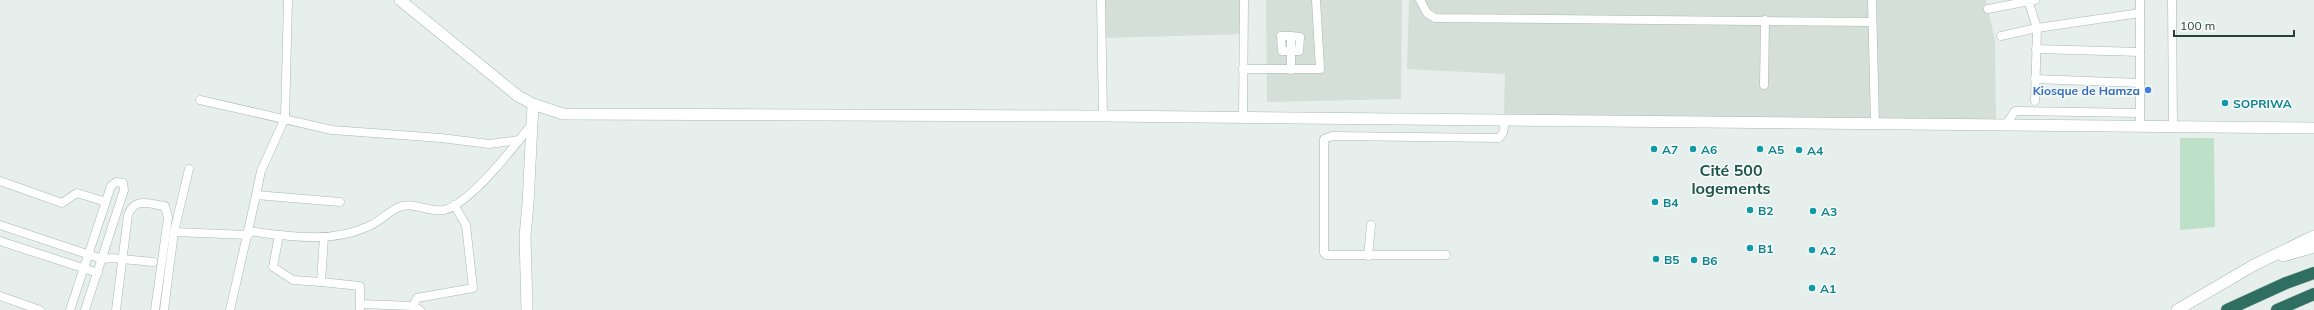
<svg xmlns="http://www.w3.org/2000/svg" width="2314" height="310" viewBox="0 0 2314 310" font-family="Mulish,sans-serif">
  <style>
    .built { fill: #d4dfda }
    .green { fill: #bfe0c8 }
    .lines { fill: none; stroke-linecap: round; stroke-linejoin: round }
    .street-casing { stroke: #a8b8b2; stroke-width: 9 }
    .secondary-casing { stroke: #a4bbb3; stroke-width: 12 }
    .highway-casing { stroke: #c2cac8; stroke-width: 13 }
    .street { stroke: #fff; stroke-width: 8 }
    .secondary { stroke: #fff; stroke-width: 11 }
    .highway { stroke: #2f6f62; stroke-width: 12 }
    .shop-dot { fill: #3f7fe0; stroke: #f7fbf9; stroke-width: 1.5 }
    .culture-dot { fill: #0f9aa8; stroke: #f7fbf9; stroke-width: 1.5 }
    .labels { text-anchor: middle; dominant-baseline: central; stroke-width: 3; stroke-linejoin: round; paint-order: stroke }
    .shop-label { font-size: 12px; font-weight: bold; fill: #366cbe; stroke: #f7fbf9; text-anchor: end }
    .culture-label { font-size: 12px; font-weight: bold; fill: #0d838f; stroke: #f7fbf9; text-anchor: start }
    .district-label { font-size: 16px; font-weight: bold; fill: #1f5548; stroke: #f7fbf9 }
  </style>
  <rect width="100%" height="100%" fill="#e6efeb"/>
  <g class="built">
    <polygon points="1102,0 1246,0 1246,34 1104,38"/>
    <polygon points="1266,0 1402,0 1401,99 1267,102"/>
    <polygon points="1409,0 1986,0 1995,40 1996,120 1648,118 1504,114 1505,74 1407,69"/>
  </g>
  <polygon class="green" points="2180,138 2214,138 2215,227 2180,230"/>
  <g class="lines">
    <g class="street-casing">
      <g id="street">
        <polyline points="1101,0 1103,116"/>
        <polyline points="1420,0 1427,13 1435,18 1872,22"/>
        <polyline points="1872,0 1875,125"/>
        <polyline points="2028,0 2037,28 2035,101"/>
        <polyline points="2172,0 2173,126"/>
        <polyline points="1988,9 2035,0"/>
        <polyline points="1291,36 1300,37 1299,51 1282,51 1281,36 1291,36 1291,70"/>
        <polyline points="2001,36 2037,28 2140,13"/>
        <polyline points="2036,49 2140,52"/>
        <polyline points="1243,69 1320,69 1316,0"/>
        <polyline points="2035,79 2140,83"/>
        <polyline points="1764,85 1765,20"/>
        <polyline points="200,100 332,130 441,138 489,144 519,140"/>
        <polyline points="1243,118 1244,0"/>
        <polyline points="2005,126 2015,111 2140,113"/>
        <polyline points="2140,126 2140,0"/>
        <polyline points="0,181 62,203 77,193 106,202"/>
        <polyline points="256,195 261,171 285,118 288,0"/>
        <polyline points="0,225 102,259 112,258 153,262"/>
        <polyline points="248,231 256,195 340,202"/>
        <polyline points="174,232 248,235"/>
        <polyline points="279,235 273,267 293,280 321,282 324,237"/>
        <polyline points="0,241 98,273"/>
        <polyline points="1446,255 1326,255 1324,253 1324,139 1332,136 1499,138 1503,133 1505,121"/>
        <polyline points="1368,256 1371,225"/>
        <polyline points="321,282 360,286 360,310"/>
        <polyline points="0,296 40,310"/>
        <polyline points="360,304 413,306 412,310"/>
        <polyline points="70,310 111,186 116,182 123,183 124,190 85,310"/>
        <path d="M 116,310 L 128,215 C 135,197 148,204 165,206 L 168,218 L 155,310"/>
        <polyline points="164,310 174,232 189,169"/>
        <path d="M 230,310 L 248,231 C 287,236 332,244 369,226 C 379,222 387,213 397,208 C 413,200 428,213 444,210 C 470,204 514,147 531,125"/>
        <polyline points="420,310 413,306 417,298 473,288 466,225 454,205"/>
      </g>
    </g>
    <g class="secondary-casing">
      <g id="secondary">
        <polyline points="400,0 518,96 533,104 563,114 1103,116 2314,128"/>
        <polyline points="2283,256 2314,247"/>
        <polyline points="527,310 525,236 528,204 533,104"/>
        <polyline points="2177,310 2254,265 2314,236"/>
      </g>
    </g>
    <g class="highway-casing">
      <g id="highway">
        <polyline points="2227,310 2286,283 2314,273"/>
        <polyline points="2277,310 2314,294"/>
      </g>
    </g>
    <use href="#street" class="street"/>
    <use href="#secondary" class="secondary"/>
    <use href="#highway" class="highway"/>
  </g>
  <circle class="shop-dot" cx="2148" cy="90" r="4"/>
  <g class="culture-dot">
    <circle cx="2225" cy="103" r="4"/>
    <circle cx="1654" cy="149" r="4"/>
    <circle cx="1693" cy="149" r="4"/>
    <circle cx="1760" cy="149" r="4"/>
    <circle cx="1799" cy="150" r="4"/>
    <circle cx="1655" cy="202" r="4"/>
    <circle cx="1750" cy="210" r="4"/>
    <circle cx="1813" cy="211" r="4"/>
    <circle cx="1750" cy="248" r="4"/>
    <circle cx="1812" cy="250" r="4"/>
    <circle cx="1656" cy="259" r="4"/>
    <circle cx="1694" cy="260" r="4"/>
    <circle cx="1812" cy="288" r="4"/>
  </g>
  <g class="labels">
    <g class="shop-label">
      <text x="2140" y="90">Kiosque de Hamza</text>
    </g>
    <g class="culture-label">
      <text x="2233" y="103">SOPRIWA</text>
      <text x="1662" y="149">A7</text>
      <text x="1701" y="149">A6</text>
      <text x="1768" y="149">A5</text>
      <text x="1807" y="150">A4</text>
      <text x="1663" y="202">B4</text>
      <text x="1758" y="210">B2</text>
      <text x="1821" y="211">A3</text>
      <text x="1758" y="248">B1</text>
      <text x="1820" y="250">A2</text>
      <text x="1664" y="259">B5</text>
      <text x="1702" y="260">B6</text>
      <text x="1820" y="288">A1</text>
    </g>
    <g class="district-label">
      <text x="1731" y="170">Cité 500<tspan x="1731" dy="18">logements</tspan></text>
    </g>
  </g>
  <path d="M2174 30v6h120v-6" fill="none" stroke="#24423a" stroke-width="2"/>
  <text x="2180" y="30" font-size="12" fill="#24423a" stroke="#f7fbf9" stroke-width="3" paint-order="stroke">100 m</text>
</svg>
